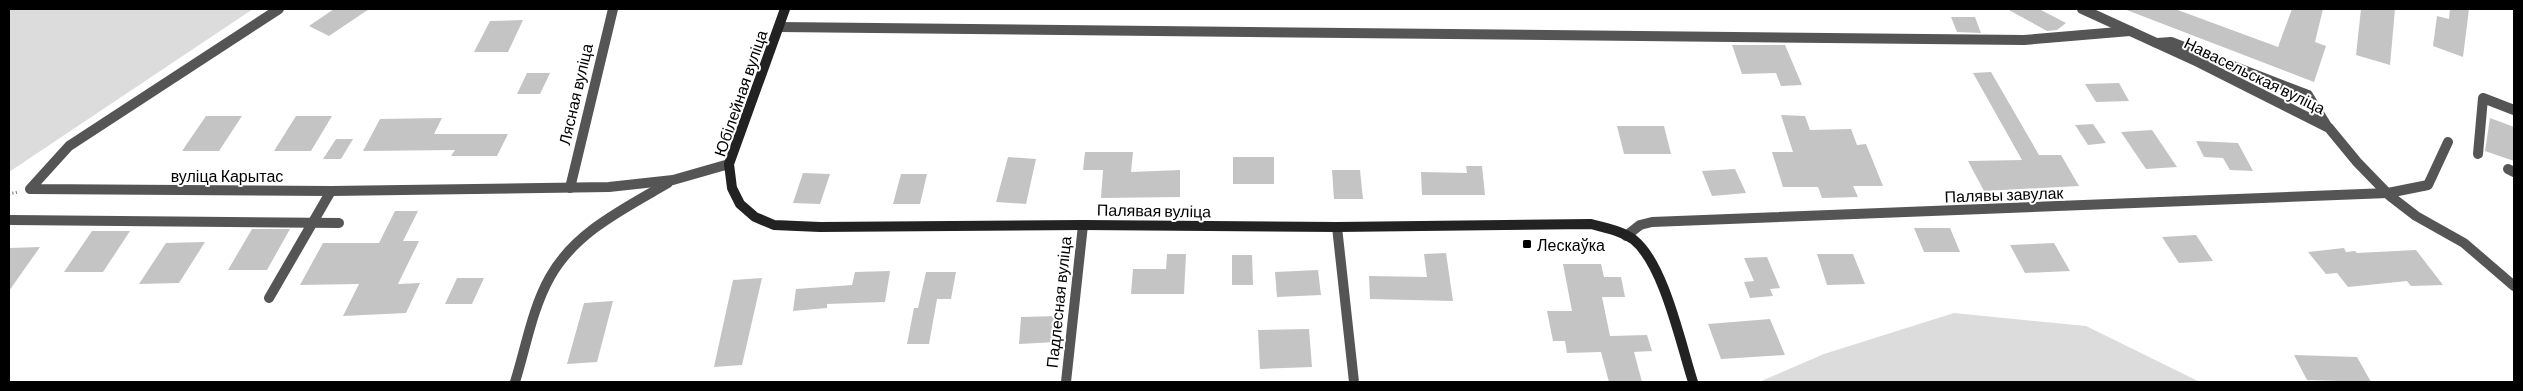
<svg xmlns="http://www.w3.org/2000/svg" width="2523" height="391" viewBox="0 0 2523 391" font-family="Barlow,sans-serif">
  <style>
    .green { fill: #dcdcdc }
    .building { fill: #c4c4c4 }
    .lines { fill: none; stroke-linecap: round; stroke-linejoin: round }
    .path { stroke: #777; stroke-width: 3; stroke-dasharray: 1 2.5; stroke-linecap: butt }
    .service { stroke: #555; stroke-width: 10 }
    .minor { stroke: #555; stroke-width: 10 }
    .secondary { stroke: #222; stroke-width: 10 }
    .poi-dot { fill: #000; stroke: #fff; stroke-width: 2 }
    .labels { text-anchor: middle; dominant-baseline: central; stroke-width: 4; stroke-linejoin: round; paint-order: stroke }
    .street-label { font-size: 16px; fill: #000; stroke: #fff }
    .poi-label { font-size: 16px; fill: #000; stroke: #fff; text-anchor: start }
  </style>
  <rect width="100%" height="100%" fill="#fff"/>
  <g class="green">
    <polygon points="9,9 253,9 9,172"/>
    <polygon points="1954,313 2086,326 2200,382 1759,382 1824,354"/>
  </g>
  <g class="building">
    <polygon points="334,9 369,9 329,36 309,26"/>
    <polygon points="2007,9 2039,9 2066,23 2057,30 2047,31"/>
    <polygon points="2124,9 2175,9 2278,47 2292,9 2323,9 2315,42 2326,46 2314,82"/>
    <polygon points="2361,9 2395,9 2390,65 2356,55"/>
    <polygon points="2450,9 2469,9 2463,57 2433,46 2437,16 2449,19"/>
    <polygon points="1951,17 1975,17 1981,33 1957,32"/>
    <polygon points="523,20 508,52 474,52 490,21"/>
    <polygon points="1732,45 1785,45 1802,85 1781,86 1776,73 1742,74"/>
    <polygon points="1991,72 2039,155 2061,155 2079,186 1984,191 1968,161 2022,160 1973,73"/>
    <polygon points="527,73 550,73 540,94 517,94"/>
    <polygon points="2119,83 2129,101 2096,102 2085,84"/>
    <polygon points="1781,115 1805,116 1810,130 1851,129 1857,145 1866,144 1883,186 1853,186 1858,197 1822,198 1818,187 1783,187 1772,152 1793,152"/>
    <polygon points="206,116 242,116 219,151 182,151"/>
    <polygon points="296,116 332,116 311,151 274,151"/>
    <polygon points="442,118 434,134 508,134 497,156 451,156 455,150 363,151 380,119"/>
    <polygon points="2490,118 2514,127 2514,161 2485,151"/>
    <polygon points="2093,124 2106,143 2088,145 2075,125"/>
    <polygon points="1617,126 1664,126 1671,154 1624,154"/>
    <polygon points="2152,130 2177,167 2146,169 2121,132"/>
    <polygon points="336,139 353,139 341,159 323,159"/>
    <polygon points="2196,141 2238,143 2253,171 2230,170 2223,158 2204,157"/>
    <polygon points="1085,152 1133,152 1131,172 1180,170 1180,197 1101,198 1103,170 1083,170"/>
    <polygon points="1008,157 1036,159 1026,204 996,202"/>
    <rect x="1233" y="157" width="41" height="27"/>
    <polygon points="1466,166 1482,166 1485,195 1422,195 1421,172 1467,173"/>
    <polygon points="1735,169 1746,193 1712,196 1702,171"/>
    <polygon points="1332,170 1360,170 1363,199 1334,199"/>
    <polygon points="803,173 830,174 820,204 793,203"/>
    <polygon points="901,174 927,174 920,204 893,204"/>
    <polygon points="395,211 418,211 403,241 419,241 398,284 420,283 406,313 343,316 359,284 300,285 323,243 379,243"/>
    <polygon points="1914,228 1950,228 1960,252 1924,252"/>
    <polygon points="252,229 290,229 267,270 228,270"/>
    <polygon points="92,231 130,231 103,272 64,272"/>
    <polygon points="2196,235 2213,261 2179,263 2162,237"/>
    <polygon points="205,242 179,283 139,284 166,243"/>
    <polygon points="2054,243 2070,271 2025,273 2010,245"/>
    <polygon points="40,247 9,291 9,248"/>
    <polygon points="2344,248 2346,252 2355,251 2357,253 2416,250 2443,285 2411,286 2407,281 2348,287 2337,273 2326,274 2308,252"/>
    <polygon points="1446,253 1453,301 1370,299 1369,276 1427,277 1424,254"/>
    <polygon points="1167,254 1186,254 1184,294 1131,294 1133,269 1166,269"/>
    <polygon points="1817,254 1853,254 1865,284 1827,285"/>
    <polygon points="1232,255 1252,255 1253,285 1232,285"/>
    <polygon points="1767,257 1780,288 1770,289 1773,296 1750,298 1744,282 1754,281 1744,258"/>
    <polygon points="1563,264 1601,264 1604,277 1621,277 1625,297 1602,297 1610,336 1647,335 1652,351 1634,352 1642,382 1609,382 1601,352 1567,353 1565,341 1553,341 1547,311 1572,311"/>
    <polygon points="1318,270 1321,295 1277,297 1275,272"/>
    <polygon points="890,271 885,302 827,304 827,308 793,311 796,289 852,285 855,272"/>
    <polygon points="926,272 956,272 951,299 937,299 929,344 907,344 914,308 918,308"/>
    <polygon points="457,278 484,278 472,304 445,304"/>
    <polygon points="762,278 742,365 714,367 733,280"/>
    <polygon points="613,301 597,362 567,364 584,303"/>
    <polygon points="1059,316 1057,342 1019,344 1021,317"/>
    <polygon points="1770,319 1785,355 1721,359 1708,324"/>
    <polygon points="1309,329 1312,367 1260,369 1258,330"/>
    <polygon points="2294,355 2357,357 2371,382 2307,380"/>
  </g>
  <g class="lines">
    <polyline class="path" points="9,194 18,192"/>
    <g class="service">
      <polyline points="779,27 2024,40 2130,31"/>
      <polyline points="2157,43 2171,42 2308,95 2327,126"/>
      <polyline points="2478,154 2483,98 2514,110"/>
      <polyline points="2508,169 2514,172"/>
      <polyline points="2388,193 2428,185 2448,142"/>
      <polyline points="11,220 339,223"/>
      <polyline points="269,298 331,191"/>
    </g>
    <g class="minor">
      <polyline points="279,9 69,146 30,189 331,191 609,187 673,180 729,164"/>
      <polyline points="2082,9 2198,62 2329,128 2357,162 2390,196 2416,216 2464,243 2514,286"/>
      <polyline points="570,188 613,9"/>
      <polyline points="1337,227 1354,382"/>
      <polyline points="1626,236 1640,225 1652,222 2388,193"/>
      <path d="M 515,382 C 526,347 532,309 550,277 C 575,232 625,208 668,183"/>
      <polyline points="1066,382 1083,225"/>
    </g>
    <path class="secondary" d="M 785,9 L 729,164 L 732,188 L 740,204 L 755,217 L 774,225 L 820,227 L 1083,225 L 1337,227 L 1591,224 C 1605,228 1623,231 1634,240 C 1664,264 1681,345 1693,382"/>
  </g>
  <rect class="poi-dot" x="1522" y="239" width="10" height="10" rx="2.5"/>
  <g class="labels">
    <g class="street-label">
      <text transform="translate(2255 75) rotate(26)">Навасельская вуліца</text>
      <text transform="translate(740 93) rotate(-71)">Юбілейная вуліца</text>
      <text transform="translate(575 94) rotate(-77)">Лясная вуліца</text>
      <text x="227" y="175">вуліца Карытас</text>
      <text transform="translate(2004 194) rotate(-2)">Палявы завулак</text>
      <text transform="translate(1154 210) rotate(1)">Палявая вуліца</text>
      <text transform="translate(1058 302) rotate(-84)">Падлесная вуліца</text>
    </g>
    <g class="poi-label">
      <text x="1537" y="244">Лескаўка</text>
    </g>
  </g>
  <rect width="2523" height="391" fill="none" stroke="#000000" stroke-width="20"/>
</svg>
